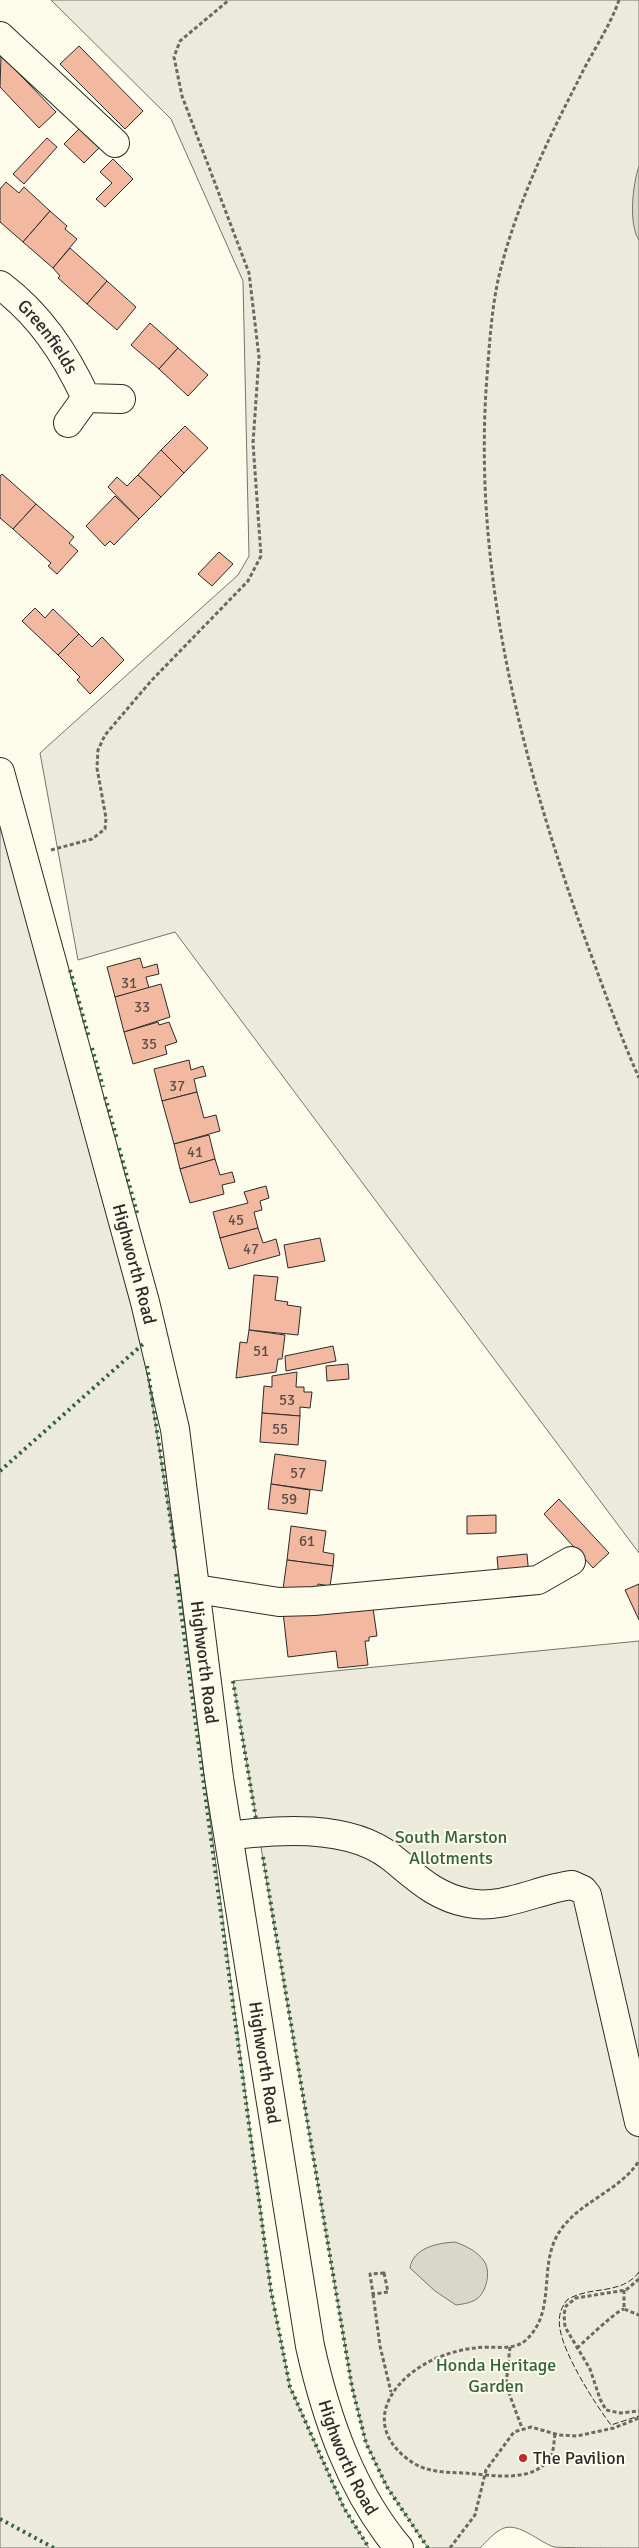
<svg xmlns="http://www.w3.org/2000/svg" width="639" height="2548" viewBox="0 0 639 2548" font-family="Signika,sans-serif">
  <style>
    .green { fill: #ecebdb; stroke: #74746e }
    .water { fill: #d8d7c9; stroke: #74746e }
    .building { fill: #f2b8a0; stroke: #2b2b2b }
    .lines { fill: none; stroke-linecap: round; stroke-linejoin: round }
    .minor-casing { stroke: #2b2b2b; stroke-width: 30 }
    .path { stroke: #6a6964; stroke-width: 3; stroke-dasharray: 4 2.5; stroke-linecap: butt }
    .minor { stroke: #fdfbea; stroke-width: 28 }
    .hedge { stroke: #34623c; stroke-width: 4; stroke-dasharray: 2.5 4; stroke-linecap: butt }
    .fence { stroke: #2b2b2b; stroke-width: 1; stroke-dasharray: 6 2.5; stroke-linecap: butt }
    .poi-dot { fill: #c62828; stroke: #fdfbea; stroke-width: 2 }
    .labels { text-anchor: middle; dominant-baseline: central; stroke-width: 4; stroke-linejoin: round; paint-order: stroke }
    .number-label { font-size: 15px; fill: #5d4e48 }
    .street-label { font-size: 18px; fill: #2b2b2b; stroke: #fdfbea }
    .park-label { font-size: 18px; fill: #34623c; stroke: #fdfbea }
    .poi-label { font-size: 18px; fill: #2b2b2b; stroke: #fdfbea; text-anchor: start }
  </style>
  <rect width="100%" height="100%" fill="#fdfbea"/>
  <g class="green">
    <polygon points="51,0 639,0 639,1553 175,932 78,960 40,753 238,575 249,556 243,281 171,119"/>
    <polygon points="0,825 2,825 143,1344 175,1549 271,2291 290,2387 344,2508 369,2548 0,2548"/>
    <path d="M 639,1641 L 639,2548 C 620,2548 569,2548 554,2547 C 539,2542 520,2523 504,2528 C 494,2532 487,2541 480,2548 L 428,2548 L 387,2487 L 366,2443 L 352,2387 L 233,1681 Z"/>
  </g>
  <g class="water">
    <path d="M 639,166 L 639,240 C 628,224 633,183 639,166 Z"/>
    <path d="M 455,2242 C 466,2246 477,2251 484,2261 C 491,2271 487,2290 478,2298 C 472,2303 463,2304 456,2305 L 435,2291 L 410,2268 C 413,2248 437,2243 455,2242 Z"/>
  </g>
  <g class="building">
    <polygon points="79,46 143,111 125,129 60,64"/>
    <polygon points="1,55 56,112 39,128 0,87"/>
    <polygon points="79,129 99,148 84,163 64,144"/>
    <polygon points="47,138 57,147 24,184 13,174"/>
    <polygon points="113,159 133,179 105,207 96,199 112,183 100,172"/>
    <polygon points="6,182 19,193 24,187 50,211 23,242 0,222 0,189"/>
    <polygon points="50,211 67,226 65,229 77,239 53,268 23,242"/>
    <polygon points="70,248 107,281 87,304 58,278 60,276 53,268"/>
    <polygon points="107,281 136,307 117,330 87,304"/>
    <polygon points="150,323 178,348 159,369 131,345"/>
    <polygon points="178,348 208,375 188,396 159,369"/>
    <polygon points="185,426 208,448 184,473 161,450"/>
    <polygon points="161,450 184,473 161,497 138,475"/>
    <polygon points="2,474 36,504 13,529 0,518 0,476"/>
    <polygon points="138,475 161,497 139,519 108,487 117,477 127,486"/>
    <polygon points="115,496 139,519 114,545 110,541 105,546 86,526"/>
    <polygon points="36,504 74,537 69,543 78,551 57,574 48,566 51,563 13,529"/>
    <polygon points="219,552 233,564 212,586 198,574"/>
    <polygon points="35,608 45,618 53,609 79,634 58,655 22,621"/>
    <polygon points="79,634 92,647 102,637 124,660 90,694 77,680 80,677 58,655"/>
    <polygon points="140,958 143,968 157,964 159,974 146,977 149,988 115,997 107,967"/>
    <polygon points="161,984 170,1017 124,1032 115,997"/>
    <polygon points="158,1022 159,1025 169,1022 177,1042 165,1046 167,1054 133,1064 124,1032"/>
    <polygon points="189,1060 191,1070 203,1066 206,1076 194,1079 197,1092 162,1101 154,1069"/>
    <polygon points="197,1092 204,1118 216,1115 220,1131 174,1144 162,1101"/>
    <polygon points="209,1135 215,1159 180,1169 174,1144"/>
    <polygon points="215,1159 220,1175 232,1172 235,1182 222,1185 224,1194 190,1203 180,1169"/>
    <polygon points="266,1186 269,1198 260,1201 262,1210 254,1212 258,1228 220,1238 213,1212 248,1203 244,1192"/>
    <polygon points="258,1228 263,1243 276,1239 280,1255 229,1269 220,1238"/>
    <polygon points="320,1238 325,1261 288,1268 284,1245"/>
    <polygon points="254,1275 278,1277 275,1300 288,1302 287,1305 301,1307 298,1335 249,1330"/>
    <polygon points="249,1330 285,1335 282,1359 278,1359 276,1372 236,1378 240,1342 247,1343"/>
    <polygon points="333,1346 336,1361 286,1371 285,1356"/>
    <polygon points="348,1364 349,1379 327,1381 326,1366"/>
    <polygon points="297,1372 296,1387 304,1387 304,1392 312,1392 310,1408 300,1407 300,1416 262,1413 264,1386 272,1387 272,1376"/>
    <polygon points="262,1413 300,1416 298,1445 260,1442"/>
    <polygon points="275,1454 326,1461 322,1491 271,1484"/>
    <polygon points="271,1484 310,1490 307,1514 268,1509"/>
    <polygon points="559,1499 609,1553 593,1568 544,1514"/>
    <polygon points="496,1515 496,1533 467,1534 467,1516"/>
    <polygon points="291,1526 326,1531 323,1552 334,1554 333,1566 287,1560"/>
    <polygon points="527,1554 529,1576 499,1579 497,1557"/>
    <polygon points="287,1560 333,1566 330,1586 318,1584 317,1594 283,1589"/>
    <polygon points="639,1584 639,1620 625,1590"/>
    <polygon points="372,1601 377,1636 369,1637 369,1641 365,1641 368,1665 338,1668 336,1651 288,1657 283,1612"/>
  </g>
  <g class="lines">
    <g class="minor-casing">
      <g id="minor">
        <polyline points="0,36 115,143"/>
        <path id="s1" d="M 0,285 C 40,315 65,353 86,398 L 121,399"/>
        <polyline points="68,423 86,398"/>
        <path id="s2" d="M 0,772 L 145,1302 L 175,1429 L 219,1778 L 310,2346 C 326,2418 351,2491 399,2548"/>
        <polyline points="196,1589 279,1602 314,1601 538,1580 571,1561"/>
        <path d="M 229,1836 C 278,1829 349,1824 391,1857 C 416,1877 435,1897 468,1903 C 503,1910 538,1889 572,1885 L 583,1890 L 587,1895 L 639,2122"/>
      </g>
    </g>
    <g class="path">
      <path d="M 619,0 C 610,27 590,55 578,81 C 548,139 519,200 502,264 C 492,300 490,338 487,376 C 472,569 521,760 586,941 C 603,987 619,1033 639,1078"/>
      <polyline points="51,850 92,839 105,829 106,818 97,768 98,750 105,735 151,681 248,581 261,556 253,443 259,357 249,273 182,96 174,57 180,41 229,0"/>
      <polygon points="384,2273 388,2292 373,2294 370,2274"/>
      <polyline points="639,2279 626,2290 576,2298 566,2306 564,2314 565,2327 590,2369 600,2399 606,2410 620,2413 639,2411"/>
      <polyline points="624,2290 624,2309 639,2315"/>
      <polyline points="373,2294 380,2346 391,2392"/>
      <polyline points="510,2347 506,2385 522,2428"/>
      <path d="M 577,2348 C 586,2340 616,2311 624,2309"/>
      <path d="M 555,2434 C 554,2440 554,2448 552,2453 C 539,2485 491,2475 465,2473 C 442,2472 424,2473 405,2457 C 359,2419 398,2372 442,2356 C 453,2352 464,2349 475,2348 C 491,2345 513,2352 526,2340 C 557,2311 538,2268 558,2234 C 577,2202 619,2192 639,2161"/>
      <polyline points="450,2548 475,2515 486,2470 514,2432 531,2427 559,2435 577,2436 614,2428 639,2418"/>
    </g>
    <use href="#minor" class="minor"/>
    <g class="hedge">
      <polyline points="70,970 89,1038"/>
      <polyline points="92,1048 103,1087"/>
      <polyline points="105,1097 117,1139"/>
      <polyline points="119,1148 137,1213"/>
      <polyline points="147,1366 175,1549"/>
      <polyline points="0,1471 143,1344"/>
      <polyline points="176,1574 271,2291 290,2387 344,2508 369,2548"/>
      <polyline points="233,1681 256,1819"/>
      <polyline points="263,1857 352,2387 366,2443 387,2487 428,2548"/>
      <polyline points="0,2519 54,2548"/>
    </g>
    <path class="fence" d="M 639,2272 C 621,2296 590,2285 567,2300 C 560,2309 558,2318 560,2329 C 564,2355 595,2404 611,2425 L 639,2416"/>
  </g>
  <circle class="poi-dot" cx="523" cy="2458" r="5"/>
  <g class="labels">
    <g class="number-label">
      <text x="129" y="983">31</text>
      <text x="142" y="1007">33</text>
      <text x="149" y="1044">35</text>
      <text x="177" y="1086">37</text>
      <text x="195" y="1152">41</text>
      <text x="236" y="1220">45</text>
      <text x="251" y="1249">47</text>
      <text x="261" y="1351">51</text>
      <text x="287" y="1400">53</text>
      <text x="280" y="1429">55</text>
      <text x="298" y="1473">57</text>
      <text x="289" y="1499">59</text>
      <text x="307" y="1541">61</text>
    </g>
    <g class="street-label">
      <text stroke="none"><textPath href="#s1" startOffset="71">Greenfields</textPath></text>
      <text stroke="none"><textPath href="#s2" startOffset="510">Highworth Road</textPath></text>
      <text stroke="none"><textPath href="#s2" startOffset="915">Highworth Road</textPath></text>
      <text stroke="none"><textPath href="#s2" startOffset="1320">Highworth Road</textPath></text>
      <text stroke="none"><textPath href="#s2" startOffset="1725">Highworth Road</textPath></text>
    </g>
    <g class="park-label">
      <text x="451" y="1837">South Marston<tspan x="451" dy="21">Allotments</tspan></text>
      <text x="496" y="2365">Honda Heritage<tspan x="496" dy="21">Garden</tspan></text>
    </g>
    <g class="poi-label">
      <text x="533" y="2458">The Pavilion</text>
    </g>
  </g>
</svg>
